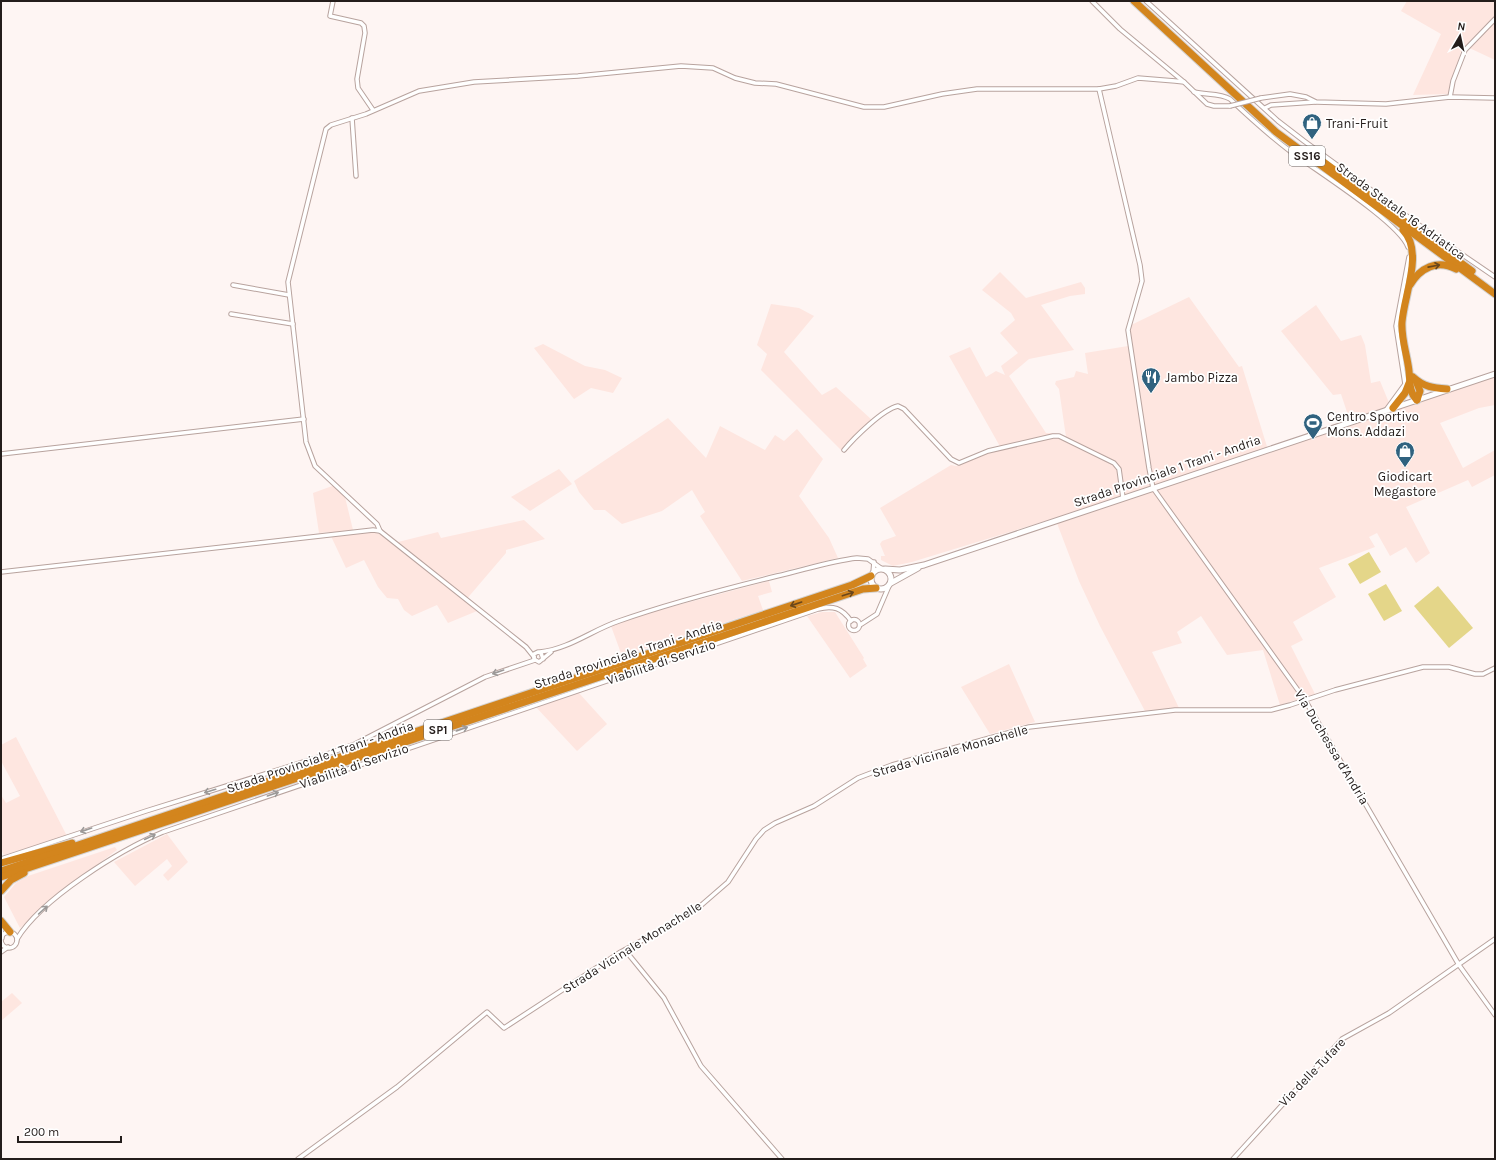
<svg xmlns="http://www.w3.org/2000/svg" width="1496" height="1160" viewBox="0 0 1496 1160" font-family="Karla,sans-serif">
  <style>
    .built { fill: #fee6e0 }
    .green { fill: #e4d689 }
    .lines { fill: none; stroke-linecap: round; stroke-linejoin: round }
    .street-casing { stroke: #b8a39e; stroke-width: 5.5 }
    .secondary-casing { stroke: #b8a39e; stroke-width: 7 }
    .highway-casing { stroke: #d3d2d1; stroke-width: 9 }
    .street { stroke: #fff; stroke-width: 3.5 }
    .secondary { stroke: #fff; stroke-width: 5 }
    .highway { stroke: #d3851d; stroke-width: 7 }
    .street-bridge-casing { stroke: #b8a39e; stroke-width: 5.5; stroke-linecap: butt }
    .street-bridge { stroke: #fff; stroke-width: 3.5 }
    .oneway { stroke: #6a471c }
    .oneway2 { stroke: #9c9998 }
    .labels { text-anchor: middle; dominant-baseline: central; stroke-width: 3.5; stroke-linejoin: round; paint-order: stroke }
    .shield { fill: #fff; stroke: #66615f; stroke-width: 1 }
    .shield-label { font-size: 12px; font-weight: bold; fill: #241d1b }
    .poi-label { font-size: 13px; fill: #241d1b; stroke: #fff; text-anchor: start }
    .street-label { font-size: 13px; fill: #241d1b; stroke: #fff }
  </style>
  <rect width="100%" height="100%" fill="#fef5f3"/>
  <g class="built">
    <polygon points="1407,1 1495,1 1495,60 1463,45 1448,94 1413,95 1441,34 1401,11"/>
    <polygon points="1000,272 1026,298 1081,282 1085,288 1085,294 1070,296 1041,305 1074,350 1029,359 1009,376 1046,433 1055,433 1066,437 1059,389 1055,384 1056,381 1074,377 1076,371 1088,374 1085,353 1128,346 1127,327 1189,297 1239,367 1242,366 1269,453 1351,424 1341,394 1333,395 1281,331 1316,305 1341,341 1361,335 1365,345 1371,383 1380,381 1392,410 1495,376 1495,405 1479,408 1440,423 1463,468 1495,450 1495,475 1472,487 1468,480 1406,507 1430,553 1416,563 1406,547 1390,556 1377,533 1369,537 1375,547 1319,568 1336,597 1293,622 1303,640 1291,646 1315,694 1280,705 1263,650 1227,655 1201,616 1177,632 1182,643 1152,652 1179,708 1146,713 1100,626 1079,581 1055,518 912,562 893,566 881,560 881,556 885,556 880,544 882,541 896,536 880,508 951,465 956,466 986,453 1002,450 949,356 970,347 986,377 996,371 1005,375 1001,366 1018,353 1000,333 1015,320 1011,313 982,290"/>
    <polygon points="771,304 799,308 814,316 784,352 822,395 836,387 872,420 857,433 841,450 761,370 767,354 757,345"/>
    <polygon points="543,344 585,366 605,370 622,378 613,393 591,388 574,399 534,348"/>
    <polygon points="668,418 706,458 720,426 765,450 775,435 784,441 797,429 823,459 799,496 829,538 838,558 742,581 700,516 705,512 692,490 662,511 622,524 605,510 594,510 579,492 574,481"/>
    <polygon points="559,469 572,484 530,511 511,497"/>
    <polygon points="335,485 344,493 354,534 376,532 394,543 438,532 441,538 524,520 545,539 506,550 506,553 465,601 477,611 448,623 437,605 412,616 404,610 398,599 387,598 378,587 364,560 346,568 329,532 319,533 313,493"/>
    <polygon points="769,581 772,592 758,596 763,610 622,656 611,626 633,617"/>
    <polygon points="822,612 835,612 864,658 863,659 867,666 850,678 807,616"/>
    <polygon points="1009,664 1035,722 990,734 961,687"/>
    <polygon points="578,692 607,724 577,751 535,706"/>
    <polygon points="16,737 67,836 4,855 1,849 1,795 6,803 20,796 1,761 1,745"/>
    <polygon points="167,834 188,862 168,881 163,875 172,866 167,859 135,886 114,862"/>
    <polygon points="115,847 117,850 71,884 20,928 4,897 16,883 28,876"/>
    <polygon points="12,993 22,1003 1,1021 1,1002"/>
  </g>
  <g class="green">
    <polygon points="1369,552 1381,572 1360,584 1348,564"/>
    <polygon points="1386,584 1402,611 1384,621 1368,594"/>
    <polygon points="1438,586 1473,628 1449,648 1414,606"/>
  </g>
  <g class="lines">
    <g class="street-casing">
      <g id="street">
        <polyline points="333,1 330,16 361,23 364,26 365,33 357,79 358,88 373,110"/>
        <polyline points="1092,1 1120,29 1184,82"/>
        <polyline points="1146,1 1278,121 1304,141 1419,225 1495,277"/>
        <polyline points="1099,89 1140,265 1142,281 1128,330 1149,468 1153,488 1305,700 1459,965 1495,1015"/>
        <path d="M 1194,92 C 1206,95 1220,93 1230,99 C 1249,117 1269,135 1290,151 C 1315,170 1399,222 1408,247"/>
        <polyline points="1450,97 1453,81 1465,50 1495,19"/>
        <polyline points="1261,98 1290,94 1306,97 1316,102 1386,104 1450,97 1495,98"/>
        <polyline points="1265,108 1271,105 1315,102"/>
        <polyline points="352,118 356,176"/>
        <polyline points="233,285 289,295"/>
        <polyline points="231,314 293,324"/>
        <polyline points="1386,410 1405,384 1396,326 1409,257"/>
        <path d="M 844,450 C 854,438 883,409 898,406 L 904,409 L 951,459 L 959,463 L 988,451 L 1053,436 L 1059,436 L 1114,463 L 1119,469 L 1123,498"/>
        <polyline points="1,454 304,419"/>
        <polyline points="380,531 377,524 315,466 306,442 288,282 326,129 331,125 366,114 419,91 474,82 578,76 681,66 713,68 735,78 755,83 776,84 864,107 884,107 942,94 977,89 1099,89 1116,86 1138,78 1175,81 1184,82 1207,104 1214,106 1230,106"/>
        <polyline points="1,572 373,530 380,531 526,647 534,657"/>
        <polyline points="873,573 874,562"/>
        <circle cx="854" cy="625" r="5.5"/>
        <polyline points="860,625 877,614 889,586"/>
        <path d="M 540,652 C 569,649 592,630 619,621 C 670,603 724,589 777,576 C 804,570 830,561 857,558 L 868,559 L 882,569"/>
        <polyline points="543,659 541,653 538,652 534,654 534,659 539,662 551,652"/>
        <polyline points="1,859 146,811 313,759 355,744 485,677 535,660"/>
        <polyline points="1,929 2,938"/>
        <circle cx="9" cy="940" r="8"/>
        <path d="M 17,939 C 41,899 120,850 163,832 L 818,609 C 833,605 842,608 851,621"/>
        <polyline points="625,950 664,998 701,1066 782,1159"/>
        <polyline points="1,952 8,947"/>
        <polyline points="298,1159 397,1087 487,1012 504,1028 619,953 678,921 698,908 728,882 756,839 764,830 775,823 814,806 858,778 892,765 1029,727 1175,710 1271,710 1290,705 1335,690 1423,667 1449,667 1475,674 1483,674 1495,668"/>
        <polyline points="1233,1159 1342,1039 1389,1013 1495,939"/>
      </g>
    </g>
    <g class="secondary-casing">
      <g id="secondary">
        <circle cx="881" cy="579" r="10"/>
        <polyline points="885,569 900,570 924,565 1495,374"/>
        <polyline points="891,583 918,568"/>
      </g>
    </g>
    <g class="highway-casing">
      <g id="highway">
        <polyline points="1134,1 1276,132 1495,294"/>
        <polyline points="1310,152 1472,271"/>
        <path d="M 1403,230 C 1424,252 1404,295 1402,322 C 1401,339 1407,354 1409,371 C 1410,381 1409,393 1417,400"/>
        <path d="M 1410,285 C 1420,268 1437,259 1456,269"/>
        <path d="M 1413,377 C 1424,387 1433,388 1447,389"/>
        <polyline points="1416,381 1420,391 1417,400"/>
        <polyline points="1393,408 1405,393 1409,383"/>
        <polyline points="1,863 72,843"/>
        <polyline points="1,871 852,585 871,576"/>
        <polyline points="1,877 863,589 876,588"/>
        <polyline points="1,891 11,880 24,873"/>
        <polyline points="1,921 10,932"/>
      </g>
    </g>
    <use href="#street" class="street"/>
    <use href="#secondary" class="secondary"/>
    <use href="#highway" class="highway"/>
    <g class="street-bridge-casing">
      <polyline id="street-bridge" points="1230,106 1261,98"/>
    </g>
    <use href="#street-bridge" class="street-bridge"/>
  </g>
  <defs><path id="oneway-shaft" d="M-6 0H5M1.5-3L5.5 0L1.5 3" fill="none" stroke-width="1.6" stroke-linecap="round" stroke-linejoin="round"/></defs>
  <g class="oneway">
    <use href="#oneway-shaft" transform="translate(1434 266) rotate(-11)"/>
    <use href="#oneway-shaft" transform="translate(848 594) rotate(-18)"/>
    <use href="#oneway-shaft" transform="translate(796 604) rotate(161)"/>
  </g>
  <g class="oneway2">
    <use href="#oneway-shaft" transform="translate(498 672) rotate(161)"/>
    <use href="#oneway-shaft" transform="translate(462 729) rotate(-19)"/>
    <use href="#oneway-shaft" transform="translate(210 791) rotate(163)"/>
    <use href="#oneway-shaft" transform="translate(273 794) rotate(-19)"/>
    <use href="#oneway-shaft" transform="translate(86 830) rotate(161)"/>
    <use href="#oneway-shaft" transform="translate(150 837) rotate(-25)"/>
    <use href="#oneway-shaft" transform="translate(43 910) rotate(-42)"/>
  </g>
  <defs>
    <g id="shop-pin" transform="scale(1)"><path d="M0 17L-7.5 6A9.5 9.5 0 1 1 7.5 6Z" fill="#30627f" stroke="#fff"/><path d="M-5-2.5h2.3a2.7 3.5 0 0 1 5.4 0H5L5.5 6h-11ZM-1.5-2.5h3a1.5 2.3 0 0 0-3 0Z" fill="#fff"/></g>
    <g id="restaurant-pin" transform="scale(1)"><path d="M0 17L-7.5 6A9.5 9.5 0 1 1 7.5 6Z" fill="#30627f" stroke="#fff"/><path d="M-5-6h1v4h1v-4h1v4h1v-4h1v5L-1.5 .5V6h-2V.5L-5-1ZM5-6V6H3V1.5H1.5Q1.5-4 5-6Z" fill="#fff"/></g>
    <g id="stadium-pin" transform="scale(1)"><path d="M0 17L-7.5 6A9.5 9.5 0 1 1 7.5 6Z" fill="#30627f" stroke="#fff"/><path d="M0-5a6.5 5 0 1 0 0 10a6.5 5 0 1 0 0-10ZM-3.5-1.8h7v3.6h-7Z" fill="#fff"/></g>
  </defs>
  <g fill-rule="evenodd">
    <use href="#shop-pin" x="1312" y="123"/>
    <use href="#restaurant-pin" x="1151" y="377"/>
    <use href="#stadium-pin" x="1313" y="423"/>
    <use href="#shop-pin" x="1405" y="451"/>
  </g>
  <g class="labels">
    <g class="shield">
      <rect x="1289" y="146" width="36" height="20" rx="3"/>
      <rect x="424" y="720" width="28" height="20" rx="3"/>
    </g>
    <g class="shield-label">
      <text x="1307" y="156">SS16</text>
      <text x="438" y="730">SP1</text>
    </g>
    <g class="poi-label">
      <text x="1326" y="123">Trani-Fruit</text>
      <text x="1165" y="377">Jambo Pizza</text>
      <text x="1327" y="416">Centro Sportivo<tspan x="1327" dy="15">Mons. Addazi</tspan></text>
      <text x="1405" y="476" text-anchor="middle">Giodicart<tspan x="1405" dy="15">Megastore</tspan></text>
    </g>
    <g class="street-label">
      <text transform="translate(1401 211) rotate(36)">Strada Statale 16 Adriatica</text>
      <text transform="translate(1167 471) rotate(-19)">Strada Provinciale 1 Trani - Andria</text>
      <text transform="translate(628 654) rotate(-18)">Strada Provinciale 1 Trani - Andria</text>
      <text transform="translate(661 662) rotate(-19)">Viabilità di Servizio</text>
      <text transform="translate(1332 747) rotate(59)">Via Duchessa d'Andria</text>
      <text transform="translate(950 751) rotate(-16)">Strada Vicinale Monachelle</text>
      <text transform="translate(320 757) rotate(-19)">Strada Provinciale 1 Trani - Andria</text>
      <text transform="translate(354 766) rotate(-19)">Viabilità di Servizio</text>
      <text transform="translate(632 947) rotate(-32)">Strada Vicinale Monachelle</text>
      <text transform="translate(1312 1072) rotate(-46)">Via delle Tufare</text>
    </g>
  </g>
  <rect width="1496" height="1160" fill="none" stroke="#241d1b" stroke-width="4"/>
  <g transform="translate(1460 36) rotate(9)" stroke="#ffffff" stroke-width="3" paint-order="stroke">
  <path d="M0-3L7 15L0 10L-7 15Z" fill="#241d1b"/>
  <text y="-6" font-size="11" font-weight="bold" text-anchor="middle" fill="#241d1b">N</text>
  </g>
  <path d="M18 1136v6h103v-6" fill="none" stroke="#241d1b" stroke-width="2"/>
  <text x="24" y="1136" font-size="12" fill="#241d1b" stroke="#ffffff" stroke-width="3" paint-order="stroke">200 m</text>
</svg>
